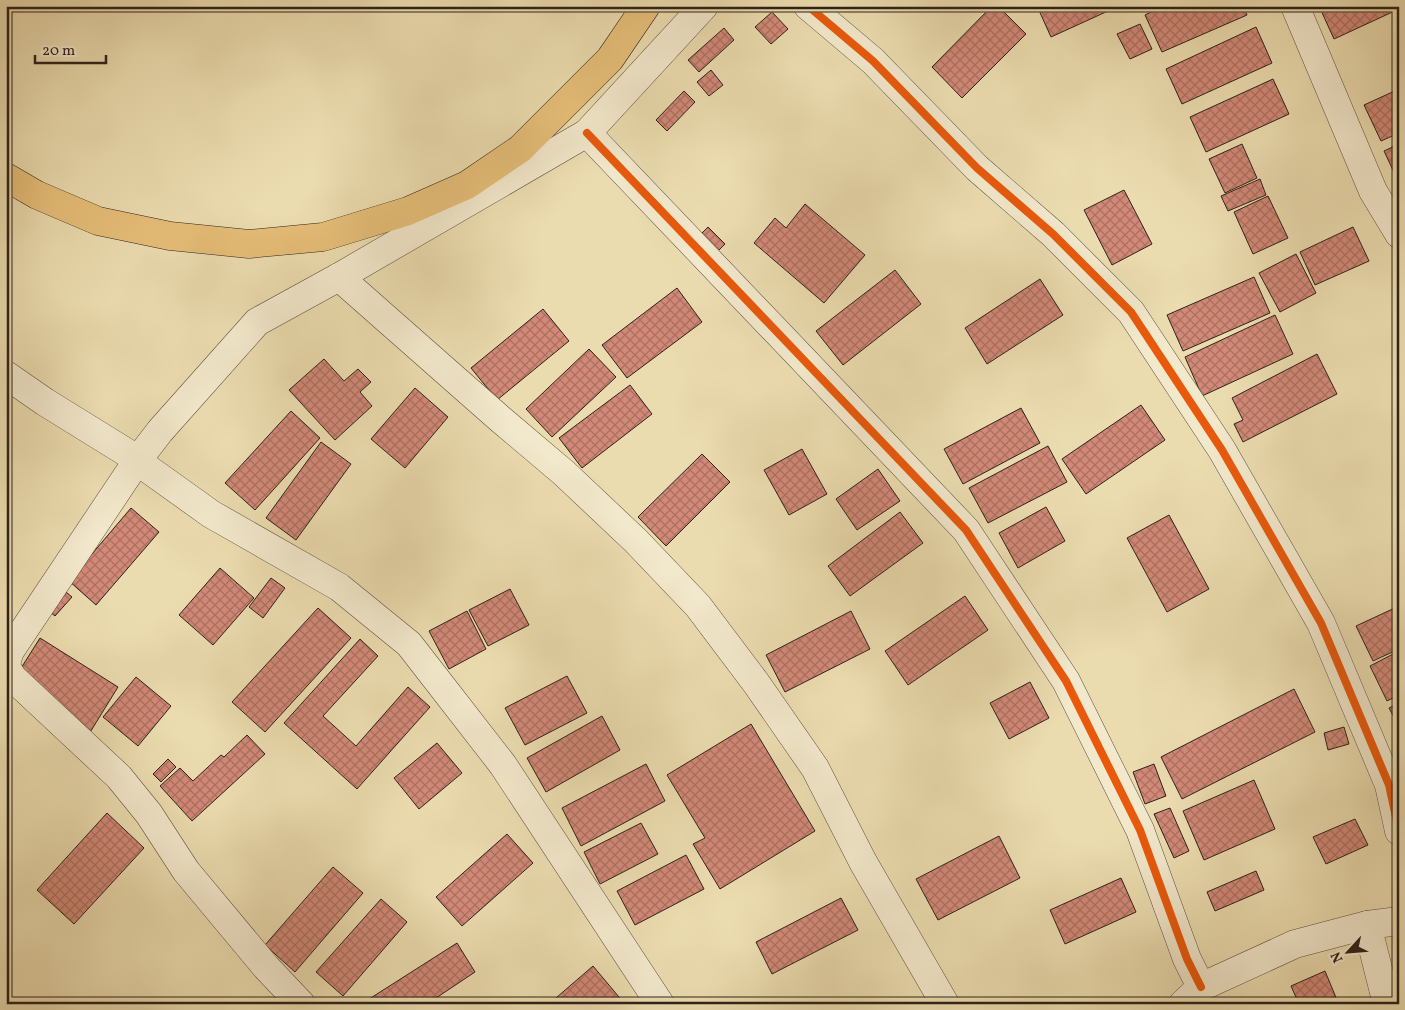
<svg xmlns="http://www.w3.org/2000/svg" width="1405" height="1010" viewBox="0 0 1405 1010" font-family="Vollkorn,serif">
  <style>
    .building { fill: url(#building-cross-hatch); stroke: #2e221a }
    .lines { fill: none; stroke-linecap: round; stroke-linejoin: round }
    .minor-casing { stroke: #5d503f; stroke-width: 29 }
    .highway-casing { stroke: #2e221a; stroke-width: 29 }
    .minor { stroke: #f2e8cb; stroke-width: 28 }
    .highway { stroke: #e6be78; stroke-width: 28 }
    .cycleway-casing { stroke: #f2e8cb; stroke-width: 11 }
    .cycleway { stroke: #e8590c; stroke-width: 8 }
  </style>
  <defs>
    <pattern id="building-cross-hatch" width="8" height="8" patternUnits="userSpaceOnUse" patternTransform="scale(1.25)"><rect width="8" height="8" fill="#d28977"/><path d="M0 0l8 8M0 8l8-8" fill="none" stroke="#ab7061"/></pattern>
  </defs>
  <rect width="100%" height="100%" fill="#ebdcaf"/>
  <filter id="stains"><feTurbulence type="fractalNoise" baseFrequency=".004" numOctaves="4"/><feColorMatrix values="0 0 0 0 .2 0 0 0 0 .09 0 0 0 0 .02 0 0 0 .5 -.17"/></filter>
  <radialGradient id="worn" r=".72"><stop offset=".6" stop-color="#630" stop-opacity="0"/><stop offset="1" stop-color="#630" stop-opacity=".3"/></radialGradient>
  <g class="building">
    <polygon points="992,6 998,6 1026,34 962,98 932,67"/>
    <polygon points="1037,6 1119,6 1051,37"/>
    <polygon points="1164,6 1243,6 1247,15 1162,52 1145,15"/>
    <polygon points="1319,6 1399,6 1399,9 1334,39"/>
    <polygon points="772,12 788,29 771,44 755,27"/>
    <polygon points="1140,24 1152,49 1130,59 1117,34"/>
    <polygon points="1256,27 1272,63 1182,104 1166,69"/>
    <polygon points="724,28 734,40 699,72 688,60"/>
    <polygon points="711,70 723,85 709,96 697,82"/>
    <polygon points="1273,79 1289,114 1206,152 1190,117"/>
    <polygon points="1399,89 1399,133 1381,141 1364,105"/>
    <polygon points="684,91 695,102 667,131 656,120"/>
    <polygon points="1242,144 1257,178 1225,193 1209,159"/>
    <polygon points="1399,144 1399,183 1384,151"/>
    <polygon points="1260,179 1266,195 1228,211 1221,196"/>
    <polygon points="1124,190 1152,244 1112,265 1084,210"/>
    <polygon points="1268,196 1288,238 1253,254 1234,212"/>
    <polygon points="805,204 865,255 824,303 754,243 775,218 786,228"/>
    <polygon points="708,227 725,244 713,256 696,239"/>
    <polygon points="1353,227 1369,261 1315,285 1300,252"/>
    <polygon points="1296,254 1316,293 1280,312 1259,273"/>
    <polygon points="895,270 921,304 843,365 816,331"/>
    <polygon points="1254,277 1270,313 1183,351 1167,315"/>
    <polygon points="1040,279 1063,315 987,364 965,328"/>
    <polygon points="677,288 702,322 627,378 602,345"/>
    <polygon points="543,309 569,341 497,400 471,368"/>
    <polygon points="1275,315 1293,354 1202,396 1185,357"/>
    <polygon points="589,349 616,377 552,437 526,409"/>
    <polygon points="1317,354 1337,394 1243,442 1234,424 1243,420 1232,398"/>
    <polygon points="324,359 344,381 358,369 371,382 360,392 372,406 335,440 289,390"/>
    <polygon points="630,385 652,414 582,468 559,438"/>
    <polygon points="415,388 448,417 405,468 371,439"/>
    <polygon points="1141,405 1165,440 1086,494 1062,459"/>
    <polygon points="1021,408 1040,443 963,484 944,449"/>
    <polygon points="291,411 320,438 255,510 225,483"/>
    <polygon points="321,442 351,464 296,540 266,518"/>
    <polygon points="1048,446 1067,482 988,523 969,488"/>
    <polygon points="802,449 827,494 789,515 764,470"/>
    <polygon points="702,454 730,482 666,546 638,517"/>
    <polygon points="878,469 900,501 857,530 836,499"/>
    <polygon points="1046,507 1065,541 1018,568 999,533"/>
    <polygon points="131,508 159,532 96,605 69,581"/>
    <polygon points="900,512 923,543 850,596 828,566"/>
    <polygon points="1169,515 1209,589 1167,612 1127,538"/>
    <polygon points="220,568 254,598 213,645 179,615"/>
    <polygon points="271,578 285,588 263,618 249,607"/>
    <polygon points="60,587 72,597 55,616 43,606"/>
    <polygon points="510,589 529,625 488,646 469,610"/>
    <polygon points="965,596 988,630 908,685 885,651"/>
    <polygon points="1399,606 1399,649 1373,661 1356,626"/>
    <polygon points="318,608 351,638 265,732 232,702"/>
    <polygon points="467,611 486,649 449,669 429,631"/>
    <polygon points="851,611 870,649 785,692 766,655"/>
    <polygon points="40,638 118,687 89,734 11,684"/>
    <polygon points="360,639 378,656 323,716 356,746 408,687 430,707 357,789 284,723"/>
    <polygon points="1399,651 1399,695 1387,701 1370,666"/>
    <polygon points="567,676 587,713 525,745 505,708"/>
    <polygon points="136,677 171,706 138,746 103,717"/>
    <polygon points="1030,682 1049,718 1009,739 990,703"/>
    <polygon points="1294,689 1315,732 1182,799 1161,757"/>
    <polygon points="1399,703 1399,727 1389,708"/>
    <polygon points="602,716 620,750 546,792 527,758"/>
    <polygon points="751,724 815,831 720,889 693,844 705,838 667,775"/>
    <polygon points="1344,727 1349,744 1328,750 1324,733"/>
    <polygon points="247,735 265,754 192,821 160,786 180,768 193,781 221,755 224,757"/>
    <polygon points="437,743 462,773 419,809 394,778"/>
    <polygon points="168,759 176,767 161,782 153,774"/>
    <polygon points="646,764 665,801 581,846 562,808"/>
    <polygon points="1154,764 1166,796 1145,804 1133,772"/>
    <polygon points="1254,780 1275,829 1204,860 1183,811"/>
    <polygon points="1170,808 1189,851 1174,858 1154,814"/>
    <polygon points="107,813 144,848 74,924 37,890"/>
    <polygon points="1355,819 1368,845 1326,864 1313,837"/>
    <polygon points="641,823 658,854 600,884 584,852"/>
    <polygon points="507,834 533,863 462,926 436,897"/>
    <polygon points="999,836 1020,878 938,920 916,879"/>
    <polygon points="686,855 704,889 635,925 617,891"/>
    <polygon points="333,867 363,893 295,972 265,945"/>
    <polygon points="1256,871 1264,890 1215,911 1207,892"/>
    <polygon points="1121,878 1136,912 1065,944 1050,910"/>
    <polygon points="841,898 858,930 772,974 756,942"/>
    <polygon points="381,899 407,922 343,996 316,972"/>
    <polygon points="457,943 475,972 427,1004 368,1004 366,1001"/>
    <polygon points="593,966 624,1003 623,1004 549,1004"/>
    <polygon points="1325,971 1337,1000 1329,1004 1299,1004 1291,986"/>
  </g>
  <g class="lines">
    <g class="minor-casing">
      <g id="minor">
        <polyline points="808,6 873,61 977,168 1053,234 1131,312 1222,450 1321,623 1389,785 1399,831"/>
        <polyline points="1295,6 1373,191 1399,234"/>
        <polyline points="587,133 966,530 1066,681 1140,830 1187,959 1201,987"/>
        <polyline points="339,277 499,418 564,473 636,541 698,606 756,683 815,768 863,862 945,1004"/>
        <polyline points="6,375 45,402 129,454 137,461 160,431 257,322 339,277 587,133 704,6"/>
        <polyline points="6,663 10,651 137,461 211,514 339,587 409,644 503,765 660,1004"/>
        <polyline points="6,667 13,678 119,777 149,814 186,871 266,967 301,1004"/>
        <polyline points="1367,925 1387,1004"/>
        <polyline points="1183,1004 1201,987 1295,944 1367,925 1399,921"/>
      </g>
    </g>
    <g class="highway-casing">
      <polyline id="highway" points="6,177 37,195 98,221 170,236 249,244 323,237 408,211 467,185 520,149 610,59 646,6"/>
    </g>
    <use href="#minor" class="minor"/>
    <use href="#highway" class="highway"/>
    <g class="cycleway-casing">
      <g id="cycleway">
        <polyline points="808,6 873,61 977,168 1053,234 1131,312 1222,450 1321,623 1389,785 1399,831"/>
        <polyline points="587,133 966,530 1066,681 1140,830 1187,959 1201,987"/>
      </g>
    </g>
    <use href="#cycleway" class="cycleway"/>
  </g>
  <rect width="1405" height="1010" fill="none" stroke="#ebdcaf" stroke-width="25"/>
  <rect x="8" y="8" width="1390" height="995" fill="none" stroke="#2e221a" stroke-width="2.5"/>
  <rect x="12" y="12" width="1380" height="985" fill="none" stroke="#2e221a"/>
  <g transform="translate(1348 952) rotate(244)" stroke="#f2e8cb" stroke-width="4" paint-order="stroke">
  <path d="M0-4L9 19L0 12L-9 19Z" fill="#2e221a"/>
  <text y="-8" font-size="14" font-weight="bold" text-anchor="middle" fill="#2e221a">N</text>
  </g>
  <path d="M35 55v8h71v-8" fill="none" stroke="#2e221a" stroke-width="2.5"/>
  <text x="42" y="55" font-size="15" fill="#2e221a" stroke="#f2e8cb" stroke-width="4" paint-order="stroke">20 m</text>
  <rect width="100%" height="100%" filter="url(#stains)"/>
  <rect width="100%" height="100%" fill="url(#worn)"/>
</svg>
